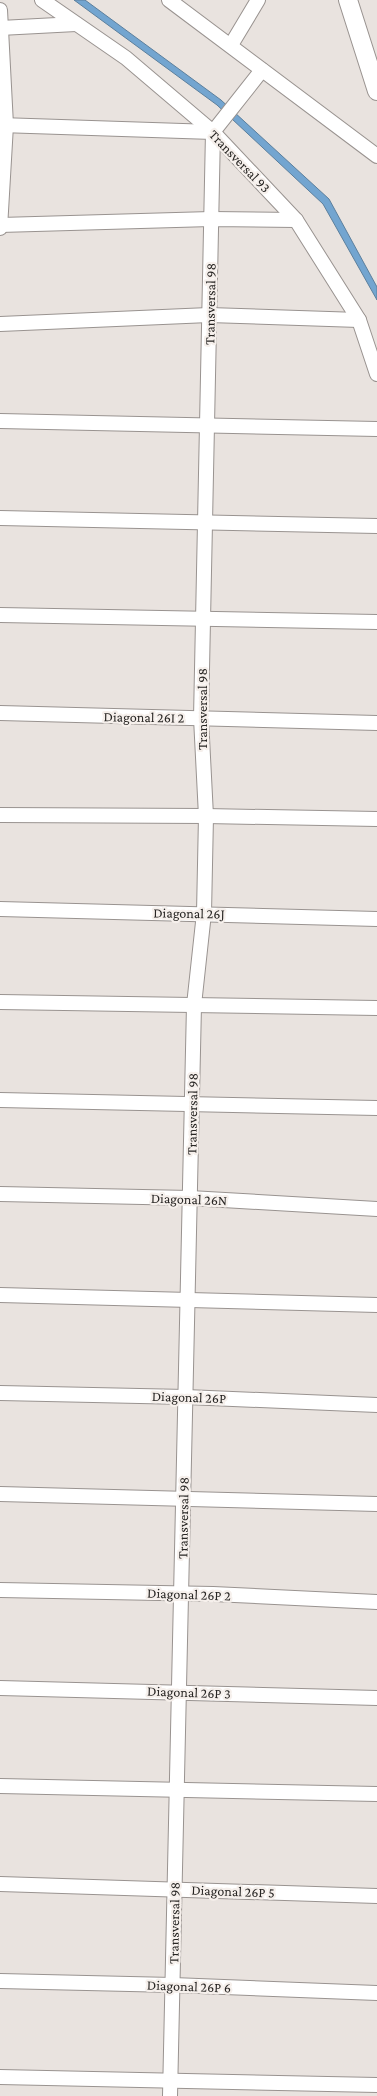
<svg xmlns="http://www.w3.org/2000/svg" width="377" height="2096" viewBox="0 0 377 2096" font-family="'Crimson Pro',serif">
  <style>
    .water { fill: #73a5d0; stroke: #5c7f9c }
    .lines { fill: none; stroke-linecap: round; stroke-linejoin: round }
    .minor-casing { stroke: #999390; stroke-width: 16 }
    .tertiary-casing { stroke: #999390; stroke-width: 20 }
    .minor { stroke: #fff; stroke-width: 14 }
    .tertiary { stroke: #fff; stroke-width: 18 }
    .labels { text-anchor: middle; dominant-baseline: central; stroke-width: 4.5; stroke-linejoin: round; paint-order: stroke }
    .street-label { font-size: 14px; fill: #272523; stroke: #f6f0ec }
  </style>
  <rect width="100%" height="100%" fill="#e9e3df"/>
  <polygon class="water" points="74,0 85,0 221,100 329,199 377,287 377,300 323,204 217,105"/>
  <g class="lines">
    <g class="minor-casing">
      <g id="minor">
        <polyline points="42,0 126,58 213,132 296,220 359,320 377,374"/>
        <polyline points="169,0 377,156"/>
        <polyline points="0,10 6,125 0,228"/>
        <polyline points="0,28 76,24"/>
        <polyline points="231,45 258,0"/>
        <polyline points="0,125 213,132"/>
        <polyline points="213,132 262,70"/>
        <polyline points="0,225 211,219 296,220"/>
        <polyline points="0,324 209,315 359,320"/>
        <polyline points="0,421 377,429"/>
        <polyline points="0,518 377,526"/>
        <polyline points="0,615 377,622"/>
        <polyline points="0,713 377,723"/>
        <polyline points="0,815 206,816 377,819"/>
        <polyline points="0,909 377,919"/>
        <polyline points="0,1002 377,1008"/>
        <polyline points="0,1100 377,1108"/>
        <polyline points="0,1194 190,1198 377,1209"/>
        <polyline points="0,1295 377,1305"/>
        <polyline points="0,1393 186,1397 377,1405"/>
        <polyline points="0,1494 377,1504"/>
        <polyline points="0,1590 213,1594 377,1602"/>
        <polyline points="0,1688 377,1698"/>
        <polyline points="0,1786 377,1794"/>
        <polyline points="0,1884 377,1896"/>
        <polyline points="0,1981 173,1985 377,1993"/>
        <polyline points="0,2077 377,2085"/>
        <polyline points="170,2096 194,1005 204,913 206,816 201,718 213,132"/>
      </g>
    </g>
    <g class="tertiary-casing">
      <polyline id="tertiary" points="348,0 377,91"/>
    </g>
    <use href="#minor" class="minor"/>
    <use href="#tertiary" class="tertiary"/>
  </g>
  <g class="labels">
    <g class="street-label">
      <text transform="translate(240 161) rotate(46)">Transversal 93</text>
      <text transform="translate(210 304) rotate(-89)">Transversal 98</text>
      <text transform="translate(202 709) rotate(-90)">Transversal 98</text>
      <text transform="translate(144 717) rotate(1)">Diagonal 26I 2</text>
      <text transform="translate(189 913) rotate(1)">Diagonal 26J</text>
      <text transform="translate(192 1114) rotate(-89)">Transversal 98</text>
      <text transform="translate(189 1199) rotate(2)">Diagonal 26N</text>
      <text transform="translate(189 1397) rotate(2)">Diagonal 26P</text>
      <text transform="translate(183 1518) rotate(-89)">Transversal 98</text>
      <text transform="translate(189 1594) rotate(2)">Diagonal 26P 2</text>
      <text transform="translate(189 1692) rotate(2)">Diagonal 26P 3</text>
      <text transform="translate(233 1891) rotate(2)">Diagonal 26P 5</text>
      <text transform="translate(174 1923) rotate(-89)">Transversal 98</text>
      <text transform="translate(189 1986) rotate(2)">Diagonal 26P 6</text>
    </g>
  </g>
</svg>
